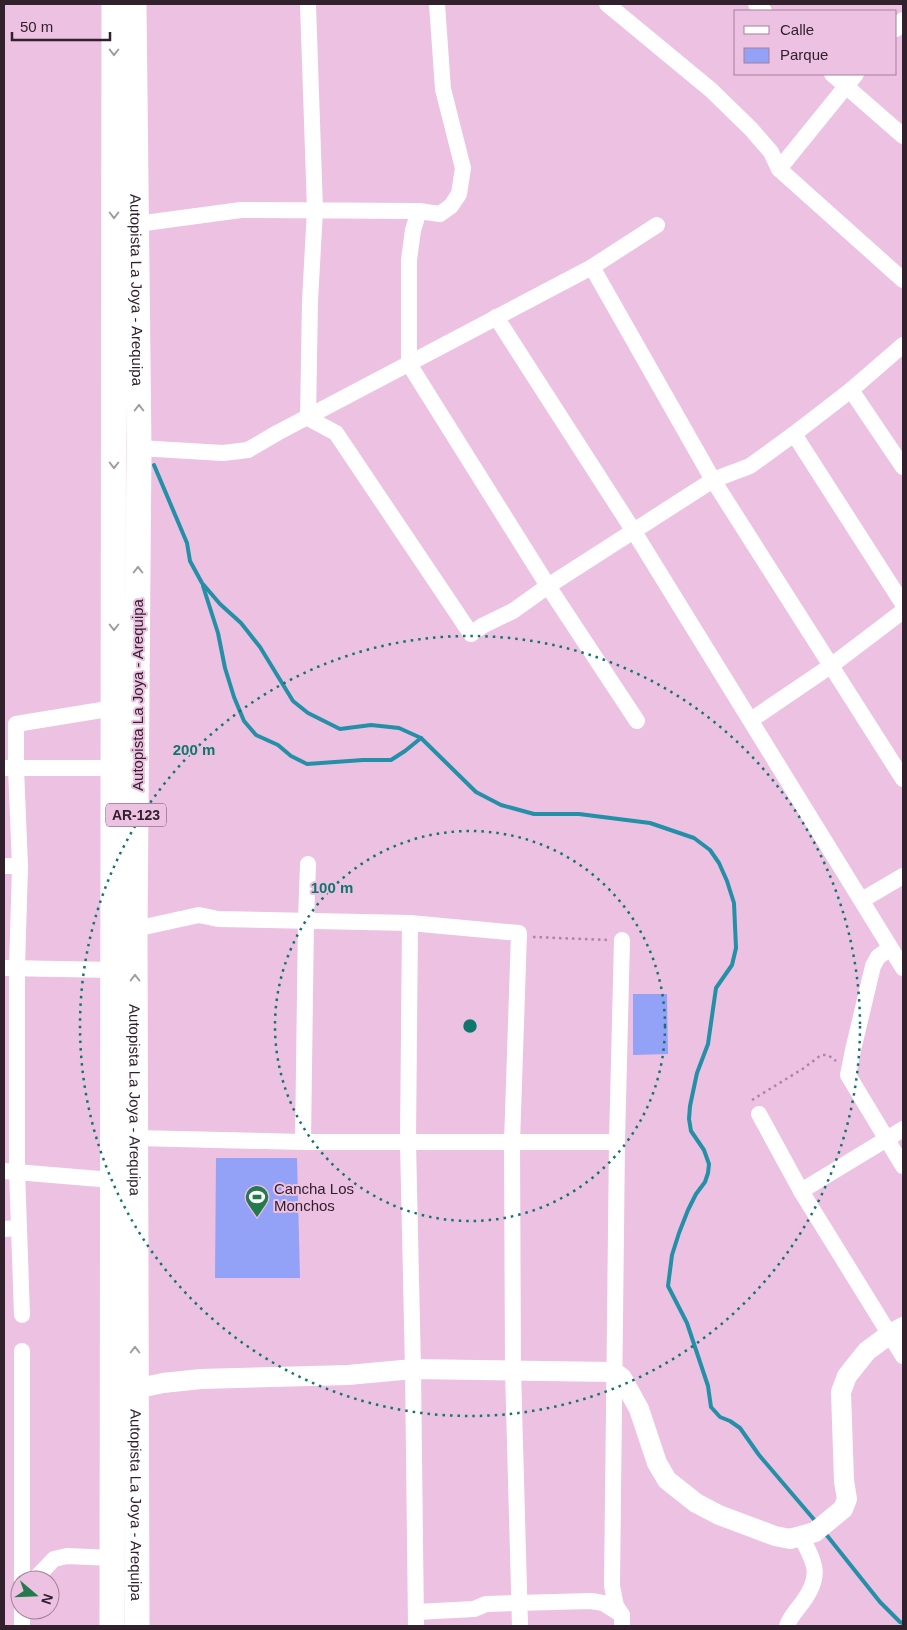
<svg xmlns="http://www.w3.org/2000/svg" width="907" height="1630" viewBox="0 0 907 1630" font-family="Arial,sans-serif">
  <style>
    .park { fill: #93a1f7 }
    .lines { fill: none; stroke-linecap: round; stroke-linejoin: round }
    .stream { stroke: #2390a8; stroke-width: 4 }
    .path { stroke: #a987a0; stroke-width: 2.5; stroke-dasharray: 2.5 4; stroke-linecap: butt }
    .minor { stroke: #fff; stroke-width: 16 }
    .tertiary { stroke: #fff; stroke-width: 20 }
    .primary { stroke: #fff; stroke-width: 25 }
    .oneway { stroke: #a29ba0 }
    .ring { fill: none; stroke: #0f766e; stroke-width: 2.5; stroke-dasharray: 2.5 5 }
    .labels { text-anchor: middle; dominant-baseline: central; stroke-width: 4; stroke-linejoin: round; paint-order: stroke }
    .shield { fill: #edc1e1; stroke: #695163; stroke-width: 1 }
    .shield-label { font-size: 14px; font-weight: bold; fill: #31212d }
    .street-label { font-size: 15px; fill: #31212d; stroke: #edc1e1 }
    .poi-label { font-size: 15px; fill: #31212d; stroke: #edc1e1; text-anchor: start }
    .centre { fill: #0f766e; stroke: #edc1e1; stroke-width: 2.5 }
    .ring-label { font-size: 15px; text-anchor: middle; font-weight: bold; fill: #0f766e; stroke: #edc1e1; stroke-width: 4; stroke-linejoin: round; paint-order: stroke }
  </style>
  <rect width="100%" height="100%" fill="#edc1e1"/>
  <g class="park">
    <polygon points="633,994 667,994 668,1054 633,1055"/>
    <polygon points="216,1158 297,1158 300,1278 215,1278"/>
  </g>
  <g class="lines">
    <g class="stream">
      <polyline points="154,465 187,543 190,561 202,583 220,604 241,623 260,647 293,701 308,713 340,729 371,725 399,728 421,738 476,792 501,805 534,814 579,814 650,823 694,838 710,850 719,863 727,881 734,903 736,948 732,965 716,988 708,1044 697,1073 690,1106 689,1119 691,1131 704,1150 709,1164 708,1173 705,1182 696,1194 688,1210 679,1233 672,1255 668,1286 687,1323 708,1386 711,1407 720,1417 730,1421 740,1428 759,1455 817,1523"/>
      <polyline points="203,586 218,633 225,668 234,697 244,721 256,735 278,745 291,756 307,764 363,760 391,760 405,751 421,738"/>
      <polyline points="825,1533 880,1602 900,1622 903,1623"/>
    </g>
    <g class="path">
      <polyline points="533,937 608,940"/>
      <polyline points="752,1100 804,1068 821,1055 828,1055 836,1061"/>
    </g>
    <g class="minor">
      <polyline points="308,4 315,210 310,301 308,418 336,433 471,634 482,626 513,611 548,586 713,480 750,466 794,434 851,390 903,345"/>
      <polyline points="437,4 443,89 463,168 459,194 451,206 440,214 419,211 413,230 409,260 409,364 548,586 637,721"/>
      <polyline points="607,4 711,90 751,129 771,152 779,169 903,280"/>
      <polyline points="756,4 764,11"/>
      <polyline points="896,29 903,20"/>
      <polyline points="832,74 903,136"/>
      <polyline points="779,169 856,74"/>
      <polyline points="137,224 241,210 419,211"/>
      <polyline points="592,267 713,480 903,779"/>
      <polyline points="496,317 633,530 903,968"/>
      <polyline points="851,390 903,467"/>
      <polyline points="794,434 903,604"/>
      <polyline points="139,448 223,453 248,450 277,433 592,267 657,225"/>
      <polyline points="751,720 832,665 903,611"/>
      <polyline points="4,768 114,768"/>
      <polyline points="4,866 20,866"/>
      <polyline points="862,900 903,876"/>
      <polyline points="410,923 408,1142 413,1369 416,1626"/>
      <polyline points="135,929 199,915 218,919 410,923 519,933 512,1143 513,1370 520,1626"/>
      <polyline points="622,940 617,1142 612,1586 616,1606 622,1615 622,1626"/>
      <polyline points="890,948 878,957 873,966 853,1050 848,1075 903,1166"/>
      <polyline points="4,968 114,970"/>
      <polyline points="759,1114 801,1191 903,1356"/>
      <polyline points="136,1138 303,1142 617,1142"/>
      <polyline points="303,1142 306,920 308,864"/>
      <polyline points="4,1171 112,1180"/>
      <polyline points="801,1191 903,1129"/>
      <polyline points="4,1229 19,1228"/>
      <polyline points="22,1315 17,1171 17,968 20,866 16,768 16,724 114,708"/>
      <polyline points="22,1351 22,1580"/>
      <polyline points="34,1580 54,1559 67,1556 112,1558"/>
      <polyline points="416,1612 474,1609 486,1604 591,1601 603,1603 622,1615"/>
      <polyline points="22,1626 22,1610"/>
      <path d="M 787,1626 C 790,1617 796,1611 802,1603 C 822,1576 816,1564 801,1537"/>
    </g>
    <polyline class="tertiary" points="135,1389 163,1383 201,1379 348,1375 413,1369 614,1372 622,1378 639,1409 657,1463 667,1480 696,1503 719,1515 775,1536 790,1539 815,1532 843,1509 847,1499 844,1481 841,1392 847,1376 867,1351 890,1334 903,1327"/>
    <g class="primary">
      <path id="s1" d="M 134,4 L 139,448 L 135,929 L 137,1626"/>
      <polyline points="112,1626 114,4"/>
    </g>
  </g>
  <defs><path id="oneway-chevron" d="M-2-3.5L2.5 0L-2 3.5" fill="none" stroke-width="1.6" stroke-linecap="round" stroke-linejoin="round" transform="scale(1.25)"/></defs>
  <g class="oneway">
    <use href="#oneway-chevron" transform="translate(114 52) rotate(90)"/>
    <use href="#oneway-chevron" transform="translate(114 215) rotate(90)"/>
    <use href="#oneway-chevron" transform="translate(139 408) rotate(-90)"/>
    <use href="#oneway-chevron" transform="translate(114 465) rotate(90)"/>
    <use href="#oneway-chevron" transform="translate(138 570) rotate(-90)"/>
    <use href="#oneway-chevron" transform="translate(114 627) rotate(90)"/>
    <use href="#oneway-chevron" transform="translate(135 978) rotate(-90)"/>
    <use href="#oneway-chevron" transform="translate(135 1350) rotate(-90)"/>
  </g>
  <g class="ring">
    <circle cx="470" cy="1026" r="195"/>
    <circle cx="470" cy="1026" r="390"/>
  </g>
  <defs>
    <g id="stadium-pin" transform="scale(1.25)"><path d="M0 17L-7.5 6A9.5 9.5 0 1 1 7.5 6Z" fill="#247a4d" stroke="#edc1e1"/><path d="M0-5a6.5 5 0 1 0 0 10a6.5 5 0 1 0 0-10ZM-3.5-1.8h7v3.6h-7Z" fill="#fff"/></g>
  </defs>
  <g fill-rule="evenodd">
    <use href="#stadium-pin" x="257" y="1197"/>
  </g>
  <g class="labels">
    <rect class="shield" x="106" y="803.5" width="60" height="23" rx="4"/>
    <g class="shield-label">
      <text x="136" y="815">AR-123</text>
    </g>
    <g class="street-label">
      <text stroke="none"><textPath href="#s1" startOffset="286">Autopista La Joya - Arequipa</textPath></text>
      <text transform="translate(137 695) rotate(-90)">Autopista La Joya - Arequipa</text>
      <text stroke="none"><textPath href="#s1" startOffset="1096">Autopista La Joya - Arequipa</textPath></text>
      <text stroke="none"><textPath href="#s1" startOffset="1501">Autopista La Joya - Arequipa</textPath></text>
    </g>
    <g class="poi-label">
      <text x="274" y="1188">Cancha Los<tspan x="274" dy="17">Monchos</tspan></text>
    </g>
  </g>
  <circle cx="470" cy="1026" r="8" class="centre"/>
  <g class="ring-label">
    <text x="194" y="755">200 m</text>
    <text x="332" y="893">100 m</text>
  </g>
  <rect width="907" height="1630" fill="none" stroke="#31212d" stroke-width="10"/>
  <rect x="734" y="10" width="162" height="65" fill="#edc1e1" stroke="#a28199"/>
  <rect x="744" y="26" width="25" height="8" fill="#ffffff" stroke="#a28199"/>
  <text x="780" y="35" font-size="15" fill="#31212d">Calle</text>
  <rect x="744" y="48" width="25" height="15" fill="#93a1f7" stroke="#a28199"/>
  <text x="780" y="60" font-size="15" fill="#31212d">Parque</text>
  <g transform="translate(35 1595) rotate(109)"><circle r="24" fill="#edc1e1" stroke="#a28199"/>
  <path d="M0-4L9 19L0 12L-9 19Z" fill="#247a4d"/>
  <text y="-8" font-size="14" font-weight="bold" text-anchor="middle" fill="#31212d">N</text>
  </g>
  <path d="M12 32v8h98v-8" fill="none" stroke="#31212d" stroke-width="2.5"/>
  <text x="20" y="32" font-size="15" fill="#31212d" stroke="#edc1e1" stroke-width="4" paint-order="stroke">50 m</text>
</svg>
